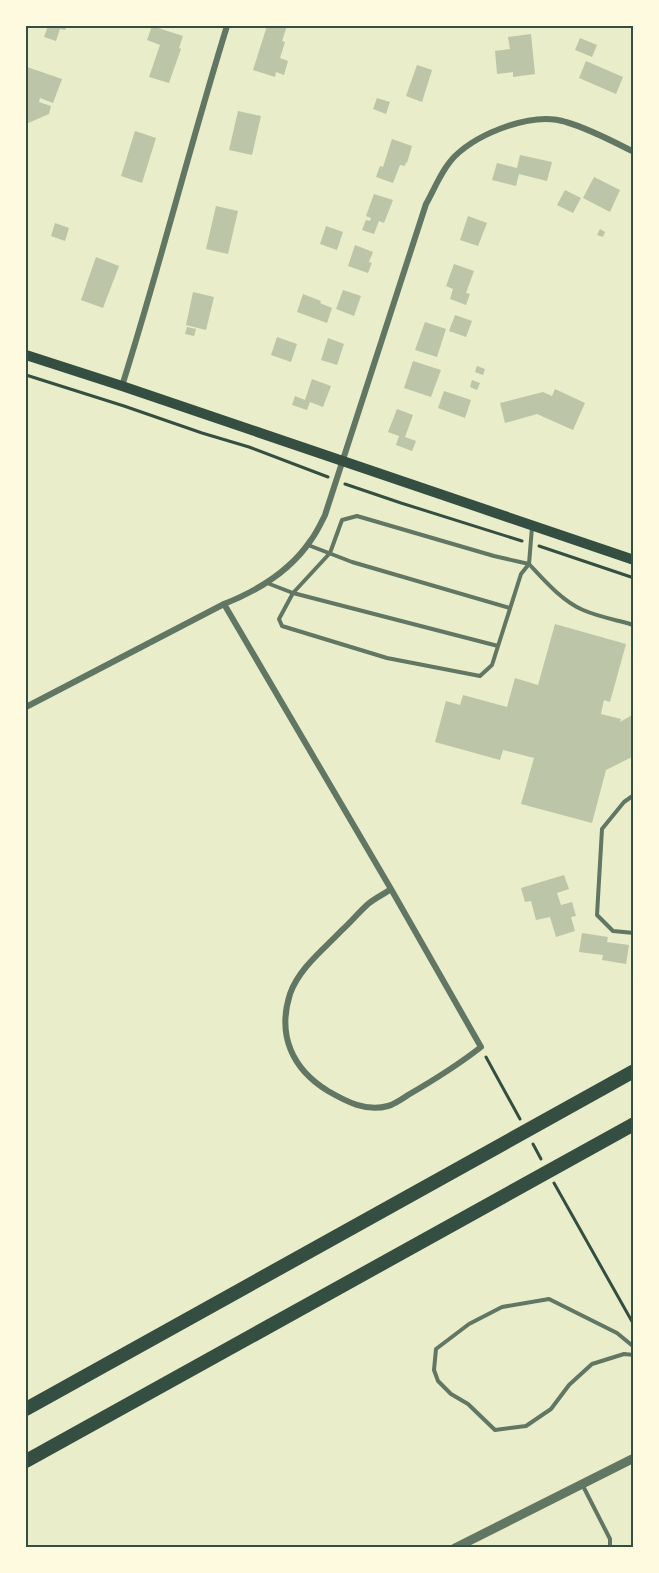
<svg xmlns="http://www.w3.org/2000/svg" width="659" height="1573" viewBox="0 0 659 1573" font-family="'Asap Condensed',sans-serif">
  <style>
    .building { fill: #bcc5a7 }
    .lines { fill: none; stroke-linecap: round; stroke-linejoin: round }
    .path { stroke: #344e41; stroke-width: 3 }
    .service { stroke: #617663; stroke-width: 4 }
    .minor { stroke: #617663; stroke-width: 6 }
    .tertiary { stroke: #617663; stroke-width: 9 }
    .secondary { stroke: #344e41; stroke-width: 10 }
    .motorway { stroke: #344e41; stroke-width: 14 }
    .neatline { fill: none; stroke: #344e41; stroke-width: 2 }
  </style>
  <rect width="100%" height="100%" fill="#e9edc9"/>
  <g class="building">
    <polygon points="48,26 67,26 65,30 60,29 56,41 44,37"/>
    <polygon points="152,26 183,36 179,48 181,49 169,83 149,77 160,45 147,40"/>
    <polygon points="267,26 287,26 282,41 285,42 280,58 288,61 284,75 276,72 275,77 253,70"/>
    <polygon points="531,34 535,74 513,77 513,72 497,74 495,51 510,49 508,37"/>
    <polygon points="580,38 597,45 592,57 575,50"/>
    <polygon points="586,61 623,77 616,94 579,78"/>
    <polygon points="417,65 432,70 422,102 406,96"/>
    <polygon points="27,67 62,79 53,103 40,98 39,102 51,106 49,114 26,124 26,72"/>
    <polygon points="377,98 390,102 386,114 373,109"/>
    <polygon points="238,111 261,116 252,155 229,150"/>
    <polygon points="135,131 156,138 142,183 121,176"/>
    <polygon points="392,139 412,146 407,163 406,162 405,166 400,165 393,183 376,177 380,166 383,167"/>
    <polygon points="520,155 552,162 547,181 519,174 516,186 492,180 497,163 517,168"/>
    <polygon points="594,177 620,190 610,212 583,198"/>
    <polygon points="565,190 581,198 573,213 557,205"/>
    <polygon points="374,194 393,200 384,223 379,221 374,234 362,230 366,220 370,221 371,218 366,216"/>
    <polygon points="216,206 238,211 228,254 206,249"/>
    <polygon points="468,216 487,223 478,246 460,240"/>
    <polygon points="55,223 69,228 65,241 51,236"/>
    <polygon points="326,226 343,232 337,250 320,244"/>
    <polygon points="600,229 605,232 603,237 597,235"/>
    <polygon points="355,245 373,252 369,262 372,263 368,273 348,266"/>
    <polygon points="96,257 119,266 103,308 81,300"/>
    <polygon points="454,264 474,271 466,293 470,294 466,305 450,299 453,289 446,286"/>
    <polygon points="343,290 361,296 354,316 336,309"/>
    <polygon points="193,292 214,297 206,330 186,325"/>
    <polygon points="303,294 321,301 320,303 332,308 327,323 297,312"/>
    <polygon points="455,315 472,321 466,337 449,331"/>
    <polygon points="425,322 446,329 437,357 415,350"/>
    <polygon points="187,327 196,329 194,336 185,334"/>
    <polygon points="277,337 297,344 291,362 271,355"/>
    <polygon points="328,338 344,344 337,365 321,360"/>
    <polygon points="413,361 441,370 431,397 404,388"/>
    <polygon points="477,366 485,369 483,375 475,372"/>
    <polygon points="312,379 331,386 323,407 310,402 307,410 292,405 295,396 305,400"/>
    <polygon points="472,380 480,383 477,390 470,387"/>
    <polygon points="555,389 585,403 573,430 537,414 505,423 500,403 543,392 552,396"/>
    <polygon points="444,391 471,400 465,418 438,408"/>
    <polygon points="397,409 413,415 405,437 416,441 412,451 396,445 399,436 388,432"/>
    <polygon points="555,624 626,644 610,702 604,700 601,714 621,719 620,722 634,714 634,756 606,770 592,823 521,804 534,758 503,750 500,760 435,742 446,701 460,705 463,695 507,707 515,678 538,685"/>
    <polygon points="564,875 569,889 557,893 561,905 572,902 576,916 571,917 575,931 556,937 550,917 536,920 531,901 525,902 521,888"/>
    <polygon points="582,933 608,937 607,942 629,945 626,964 602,960 603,955 579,952"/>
  </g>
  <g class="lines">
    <g class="path">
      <polyline points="26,375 124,406 202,433 249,447 328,477"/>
      <polyline points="345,484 401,503 522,541"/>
      <polyline points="539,546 634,578"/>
      <polyline points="486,1057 520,1119"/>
      <polyline points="533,1144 541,1159"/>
      <polyline points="554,1183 634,1325"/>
    </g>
    <g class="service">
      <path d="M 532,527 L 529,564 C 544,580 562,601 583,610 C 599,617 617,620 634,625"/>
      <polyline points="308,545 352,562 510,608"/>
      <polyline points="267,583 293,593 279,619 282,626 387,658 480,676 492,665 521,574 529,564 494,556 357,516 342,520 330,553 293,593 498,646"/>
      <polyline points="634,795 624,802 602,829 597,915 613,931 634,933"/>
      <polyline points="634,1347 617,1333 549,1299 502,1307 469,1324 436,1349 434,1370 438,1381 451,1394 468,1404 495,1430 526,1426 551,1409 569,1385 592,1364 624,1354 634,1355"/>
      <polyline points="582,1484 610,1539 610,1548"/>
    </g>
    <g class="minor">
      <path d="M 122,386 C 160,266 190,145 227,26"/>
      <path d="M 224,604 L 391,889 L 481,1047 C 458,1065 434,1080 408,1095 C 402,1099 395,1104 388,1106 C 366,1112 347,1102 328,1091 C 292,1069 277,1035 290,994 C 299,968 324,949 342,930 C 351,922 359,912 368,904 C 375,898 384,894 391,889"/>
      <path d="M 26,707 L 224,604 C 257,591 291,570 311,540 C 317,532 321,523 325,515 L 426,204 C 435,188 442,169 455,156 C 479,133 533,111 566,122 C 590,129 612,141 634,152"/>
    </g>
    <polyline class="tertiary" points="455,1548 634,1458"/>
    <polyline class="secondary" points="26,355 122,386 634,560"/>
    <g class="motorway">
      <polyline points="26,1409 634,1071"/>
      <polyline points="26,1461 634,1124"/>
    </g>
  </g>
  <rect width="659" height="1573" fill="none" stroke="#fefae0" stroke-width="54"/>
  <rect x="27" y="27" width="605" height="1519" class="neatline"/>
</svg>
